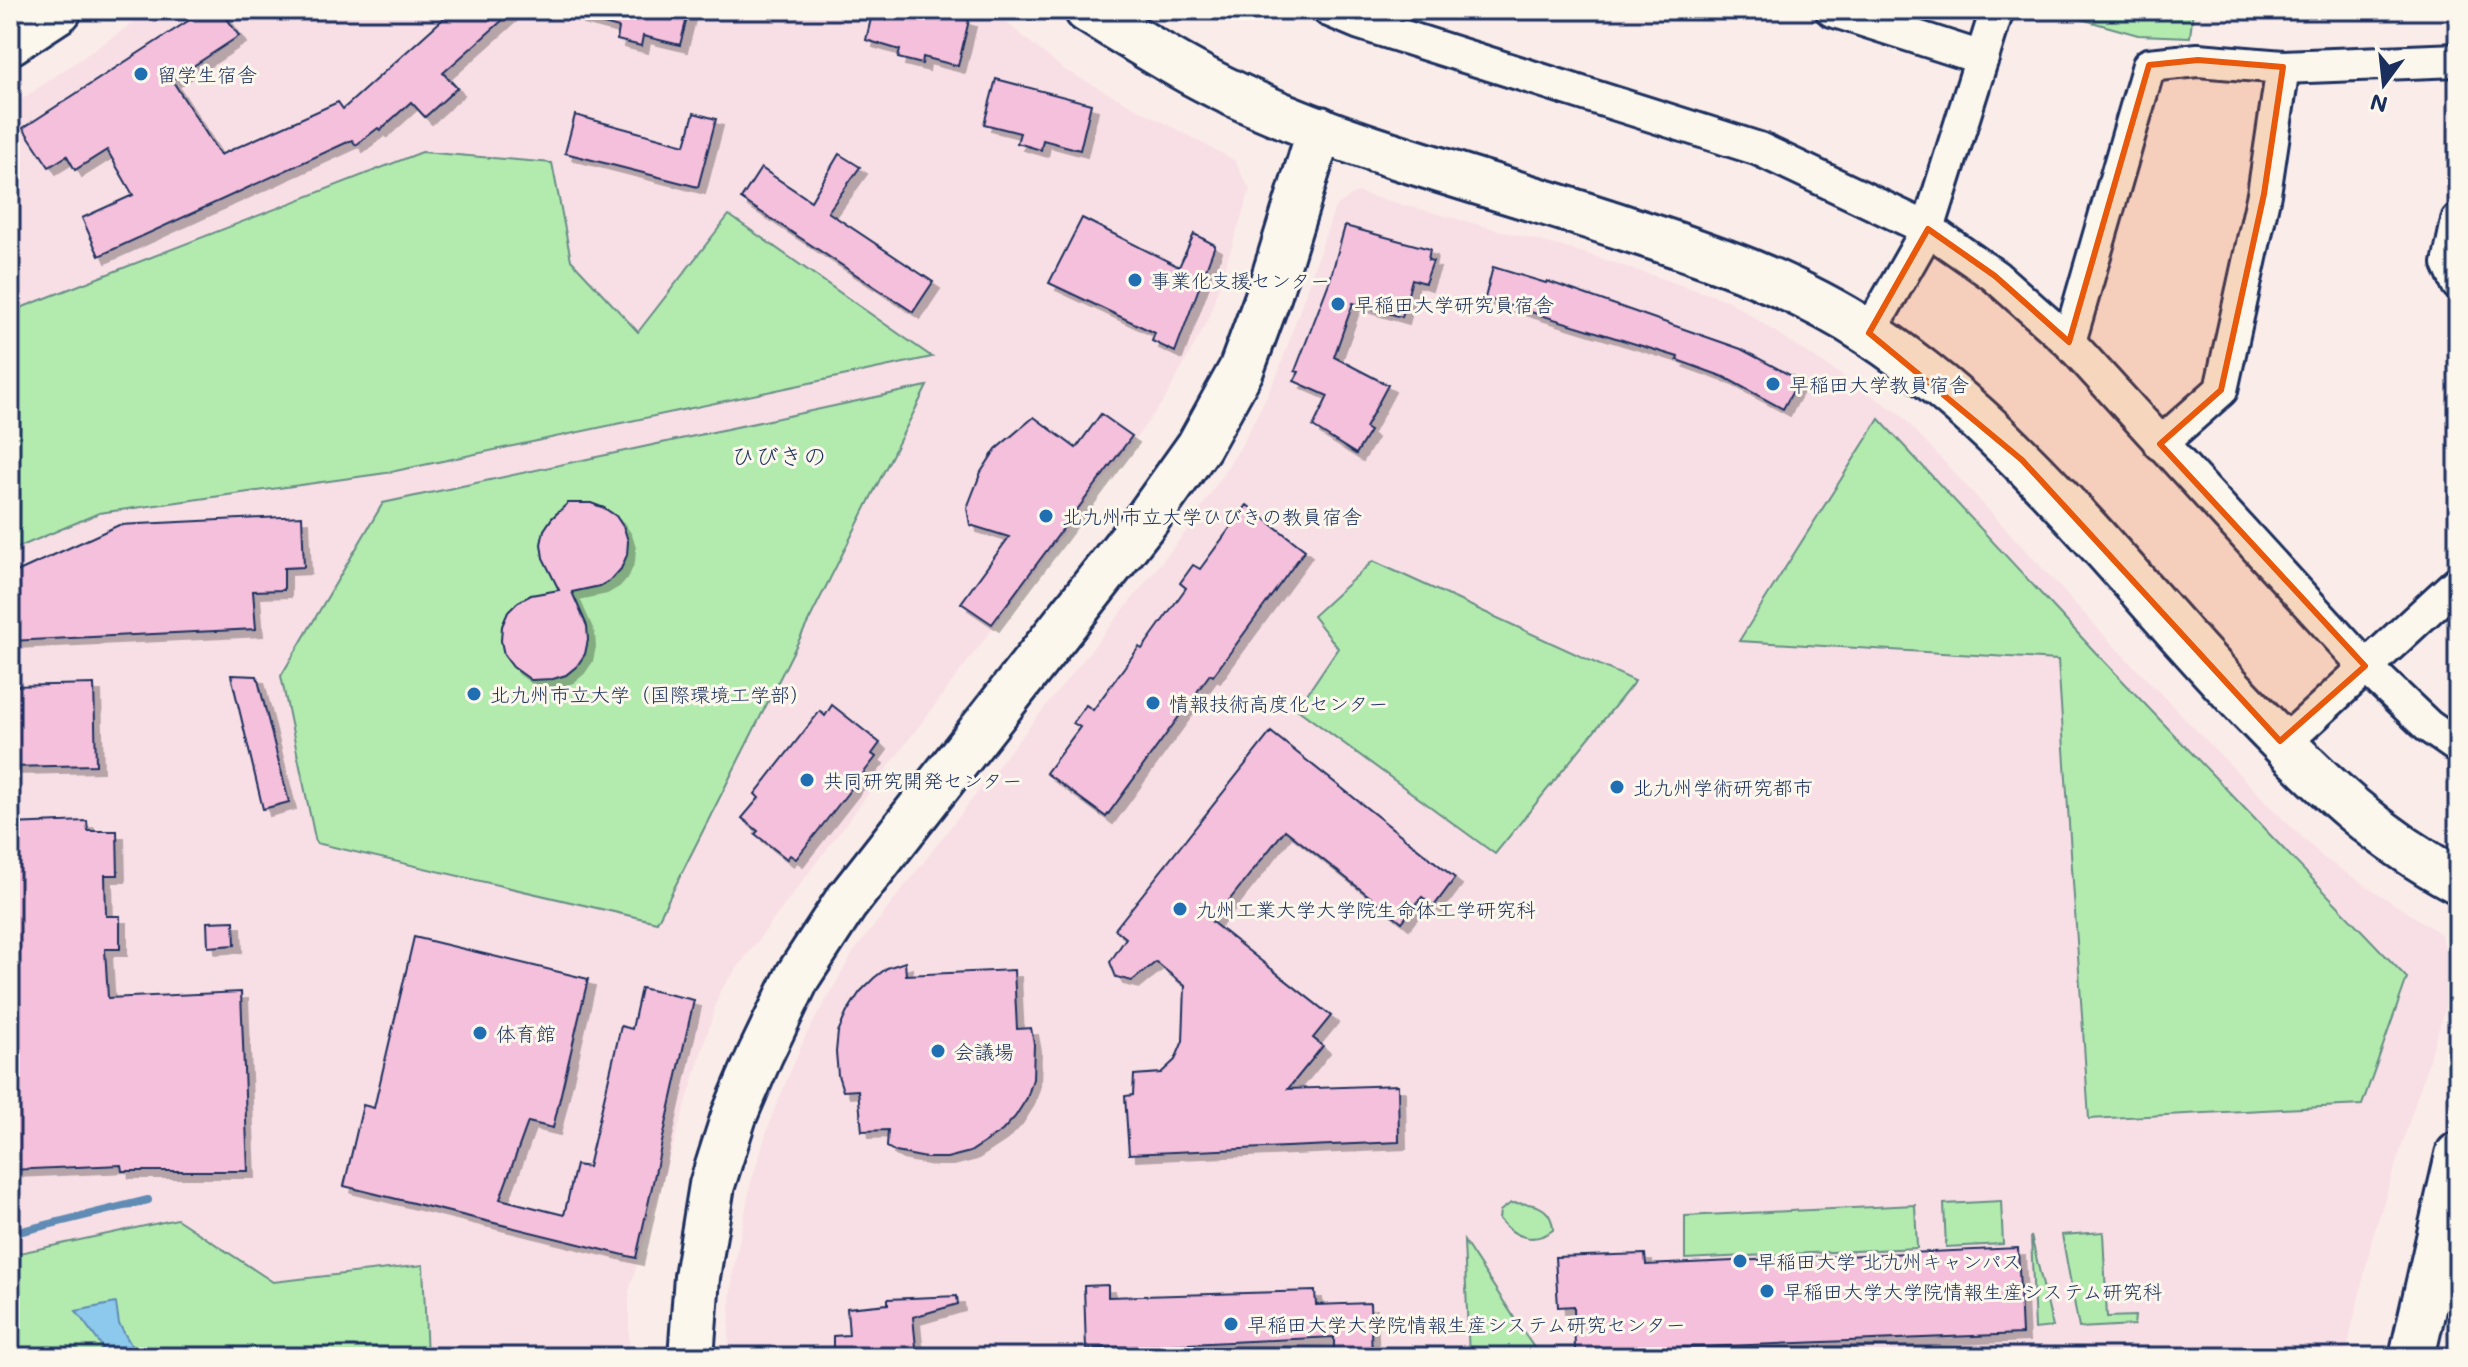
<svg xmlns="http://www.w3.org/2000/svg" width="2468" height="1367" viewBox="0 0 2468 1367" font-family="Mali,'Klee One',sans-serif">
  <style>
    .built { fill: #f8dfe5 }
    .green { fill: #b3ebaf; stroke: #678d86; stroke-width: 2 }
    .water { fill: #8dc9ed; stroke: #5f8bb4; stroke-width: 2 }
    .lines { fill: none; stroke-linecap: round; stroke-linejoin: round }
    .stream { stroke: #5f8bb4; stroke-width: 8 }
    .building { fill: #f5c0db; stroke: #1b2f5e; stroke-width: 2; filter: url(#shadow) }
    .street-casing { stroke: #1b2f5e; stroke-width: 38 }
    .secondary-casing { stroke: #1b2f5e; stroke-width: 50 }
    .street { stroke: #fbf7ec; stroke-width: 32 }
    .secondary { stroke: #fbf7ec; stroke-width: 44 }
    .marked { fill: #e8590c; fill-opacity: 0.2; stroke: #e8590c; stroke-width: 6; stroke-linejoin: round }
    .poi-dot { fill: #1f6fb2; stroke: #fbf7ec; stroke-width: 3 }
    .labels { text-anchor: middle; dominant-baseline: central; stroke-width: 6; stroke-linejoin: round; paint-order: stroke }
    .poi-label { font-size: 20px; fill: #1b2f5e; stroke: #fbf7ec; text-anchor: start }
    .quarter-label { font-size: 24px; fill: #1b2f5e; stroke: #fbf7ec }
  </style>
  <defs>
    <filter id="shadow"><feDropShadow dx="7" dy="7" stdDeviation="0" flood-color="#0004"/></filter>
  </defs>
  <rect width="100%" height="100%" fill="#faece9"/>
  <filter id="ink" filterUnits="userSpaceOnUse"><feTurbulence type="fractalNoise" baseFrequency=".0125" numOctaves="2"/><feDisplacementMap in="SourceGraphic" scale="16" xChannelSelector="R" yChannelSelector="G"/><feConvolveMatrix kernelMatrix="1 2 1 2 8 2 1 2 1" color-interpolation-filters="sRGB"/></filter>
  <g filter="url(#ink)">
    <g class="built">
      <polygon points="152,10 991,10 1063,69 1234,160 1250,190 1208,320 1165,399 720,991 629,1291 629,1357 10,1357 10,107"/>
      <polygon points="1356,192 1585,253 1729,301 1900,414 2116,648 2280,816 2325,859 2441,934 2454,981 2373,1236 2345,1357 728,1357 730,1300 734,1267 751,1182 772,1115 806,1035 853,953 1005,757 1185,533 1243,443 1278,373 1335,207"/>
    </g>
    <g class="green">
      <polygon points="2049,10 2193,10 2190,37 2138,35"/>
      <polygon points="422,152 552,163 571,260 638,332 729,215 932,357 386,473 99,513 10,551 10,312"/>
      <polygon points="927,386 657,922 316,843 281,676 383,503"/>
      <polygon points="1879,419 2096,653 2407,978 2362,1105 2089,1119 2058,660 1739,641"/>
      <polygon points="1373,561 1635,681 1495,854 1297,709 1338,648 1313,616"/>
      <polygon points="2001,1201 2003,1244 1946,1247 1944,1204"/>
      <path d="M 1511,1203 C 1532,1203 1552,1205 1553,1230 C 1533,1245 1514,1237 1499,1219 L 1500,1211 Z"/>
      <polygon points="1915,1205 1917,1248 1685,1259 1685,1216"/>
      <polygon points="177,1219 273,1282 423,1265 427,1357 10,1357 10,1255"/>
      <polygon points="2103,1232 2107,1317 2135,1316 2134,1325 2079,1328 2062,1235"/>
      <polygon points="2031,1236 2053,1327 2035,1329"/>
      <polygon points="1464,1241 1540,1357 1469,1357"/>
    </g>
    <polygon class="water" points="116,1303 119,1324 138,1357 105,1357 101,1345 76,1311"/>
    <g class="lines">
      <polyline class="stream" points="10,1234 148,1200"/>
    </g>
    <g class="building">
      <polygon points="205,10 221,10 239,36 172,80 220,155 338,102 343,109 453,10 514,10 443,73 457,88 425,117 411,102 380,130 378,128 356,145 352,140 99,256 82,218 133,195 107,150 75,170 67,156 49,167 23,128"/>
      <polygon points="578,10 689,10 680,45 643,36 641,46 617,40 619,28 577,17"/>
      <polygon points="873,10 933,10 969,20 958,66 923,57 922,64 898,58 900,50 866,40"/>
      <polygon points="996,79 1091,104 1080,150 1043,140 1041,150 1017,143 1020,133 984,124"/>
      <polygon points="694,113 716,119 698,187 565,153 575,115 685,145"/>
      <polygon points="839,154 860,167 828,212 933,282 913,312 741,199 761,168 811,201"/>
      <polygon points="1082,218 1179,267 1194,234 1215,245 1175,352 1152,341 1155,333 1049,283"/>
      <polygon points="1345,226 1430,249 1428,260 1433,261 1425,283 1412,279 1402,317 1353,303 1334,357 1388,385 1365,428 1370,431 1356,454 1313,427 1328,396 1294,381 1299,372 1295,371 1330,280"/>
      <polygon points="1493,267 1546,283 1547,281 1741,349 1799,380 1783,409 1724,377 1677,360 1678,357 1485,298"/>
      <polygon points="1101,414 1132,436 992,624 961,603 1009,537 970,525 967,508 981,472 996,449 1034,417 1076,448"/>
      <polygon points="568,503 591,503 604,508 616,516 624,528 628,541 627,555 621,569 612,579 600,586 572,592 587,626 588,640 585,654 577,666 566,675 553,679 531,680 513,667 504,655 501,641 502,626 508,612 518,602 531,595 559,590 543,558 541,544 544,530 552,518"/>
      <polygon points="1247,505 1305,550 1213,676 1210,674 1106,817 1046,773 1080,727 1073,723 1086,705 1093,710 1139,647 1142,649 1186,588 1180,583 1193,565 1200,569"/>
      <polygon points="302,516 304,567 284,568 284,590 253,591 256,629 10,641 10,575 119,525"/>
      <polygon points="231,675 257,676 289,802 263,809"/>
      <polygon points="94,684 96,765 10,767 10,686"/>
      <polygon points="832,705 880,743 872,754 876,757 796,859 790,855 787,859 755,834 758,831 742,818 759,798 755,794 820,711 825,716"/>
      <polygon points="1271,732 1455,878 1434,906 1422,897 1402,922 1285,830 1212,922 1331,1016 1313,1038 1323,1046 1288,1089 1398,1085 1399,1142 1129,1154 1125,1096 1133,1095 1134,1075 1161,1073 1175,1060 1183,1041 1185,986 1156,962 1132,981 1116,977 1110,962 1126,938 1115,929"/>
      <polygon points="87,821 88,831 117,831 118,875 105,875 106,916 120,916 120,949 105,949 108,998 241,992 248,1171 122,1171 121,1165 10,1170 10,824"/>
      <polygon points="234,921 235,945 208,947 207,922"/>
      <polygon points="414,937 588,979 553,1128 528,1122 500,1199 564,1215 576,1165 588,1167 621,1026 632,1029 641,988 694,1000 636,1258 344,1186 363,1105 374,1108"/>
      <polygon points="905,962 906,975 1014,970 1017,1029 1031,1028 1034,1044 1033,1079 1027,1098 1015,1117 1002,1131 970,1152 947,1158 926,1158 896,1152 887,1147 888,1130 862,1131 858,1090 843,1091 838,1075 836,1052 838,1032 847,1012 860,992 874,978 887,968"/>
      <polygon points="2018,1248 2022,1334 1575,1352 1574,1306 1558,1307 1555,1257 1645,1254 1646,1265"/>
      <polygon points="1108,1285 1108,1297 1315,1291 1316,1305 1370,1303 1372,1357 1334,1357 1334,1337 1086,1349 1084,1286"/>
      <polygon points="957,1296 958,1304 913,1317 917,1357 833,1357 833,1336 849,1335 847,1308 888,1304 888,1299"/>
    </g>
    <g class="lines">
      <g class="street-casing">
        <g id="street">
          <polyline points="1329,10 1360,23 1759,149 1928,229 1995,276 2069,342 2365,666 2428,726 2458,747"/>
          <polyline points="1832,10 1982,58"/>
          <polyline points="2458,221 2449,264 2458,284"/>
          <polyline points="1869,333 1928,229 1997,10"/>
          <polyline points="2069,342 2149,65 2198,60 2283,67 2458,60"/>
          <polyline points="2160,444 2221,390 2264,194 2283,67"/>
          <polyline points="2280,741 2297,731 2458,582"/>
        </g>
      </g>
      <g class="secondary-casing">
        <g id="secondary">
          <path d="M 1087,10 C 1118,29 1148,48 1180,66 C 1239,100 1305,126 1371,148 C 1455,176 1541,200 1625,228 C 1710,255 1794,284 1869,333 C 2023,434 2132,589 2259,719 C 2322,784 2377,838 2458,881"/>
          <polyline points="10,42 59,10"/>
          <polyline points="691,1357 697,1277 712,1185 734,1116 760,1055 798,976 845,904 1147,519 1199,446 1241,370 1269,294 1320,129"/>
          <polyline points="2412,1357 2458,1155"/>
        </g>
      </g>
      <use href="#street" class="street"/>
      <use href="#secondary" class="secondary"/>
    </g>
  </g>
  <path class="marked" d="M 2198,60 L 2283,67 L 2264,194 L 2221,390 L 2160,444 L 2365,666 L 2280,741 L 2022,460 L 1869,333 L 1928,229 L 1995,276 L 2069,342 L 2149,65 Z"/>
  <g class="poi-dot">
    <circle cx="141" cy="74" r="8"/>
    <circle cx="1135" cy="280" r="8"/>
    <circle cx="1338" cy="304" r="8"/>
    <circle cx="1773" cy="384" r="8"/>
    <circle cx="1046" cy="516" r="8"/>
    <circle cx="474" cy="694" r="8"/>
    <circle cx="1153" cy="703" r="8"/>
    <circle cx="807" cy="780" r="8"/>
    <circle cx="1617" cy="787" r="8"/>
    <circle cx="1180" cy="909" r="8"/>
    <circle cx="480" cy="1033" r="8"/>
    <circle cx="938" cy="1051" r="8"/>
    <circle cx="1740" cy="1261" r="8"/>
    <circle cx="1767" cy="1291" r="8"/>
    <circle cx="1231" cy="1324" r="8"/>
  </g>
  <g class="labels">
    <g class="poi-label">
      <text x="157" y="74">留学生宿舎</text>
      <text x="1151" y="280">事業化支援センター</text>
      <text x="1354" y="304">早稲田大学研究員宿舎</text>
      <text x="1789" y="384">早稲田大学教員宿舎</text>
      <text x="1062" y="516">北九州市立大学ひびきの教員宿舎</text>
      <text x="490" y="694">北九州市立大学（国際環境工学部）</text>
      <text x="1169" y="703">情報技術高度化センター</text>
      <text x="823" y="780">共同研究開発センター</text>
      <text x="1633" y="787">北九州学術研究都市</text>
      <text x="1196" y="909">九州工業大学大学院生命体工学研究科</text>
      <text x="496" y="1033">体育館</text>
      <text x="954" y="1051">会議場</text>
      <text x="1756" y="1261">早稲田大学 北九州キャンパス</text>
      <text x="1783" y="1291">早稲田大学大学院情報生産システム研究科</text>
      <text x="1247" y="1324">早稲田大学大学院情報生産システム研究センター</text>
    </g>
    <g class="quarter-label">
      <text x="779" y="455">ひびきの</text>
    </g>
  </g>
  <rect width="2468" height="1367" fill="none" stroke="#fbf7ec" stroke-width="40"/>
  <rect x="20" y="20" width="2428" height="1327" fill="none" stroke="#1b2f5e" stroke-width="3" filter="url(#ink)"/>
  <g transform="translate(2384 84) rotate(195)" stroke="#fbf7ec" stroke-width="6" paint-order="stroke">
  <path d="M0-6L14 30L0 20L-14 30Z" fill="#1b2f5e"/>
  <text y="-12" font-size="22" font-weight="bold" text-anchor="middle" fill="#1b2f5e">N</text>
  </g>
</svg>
